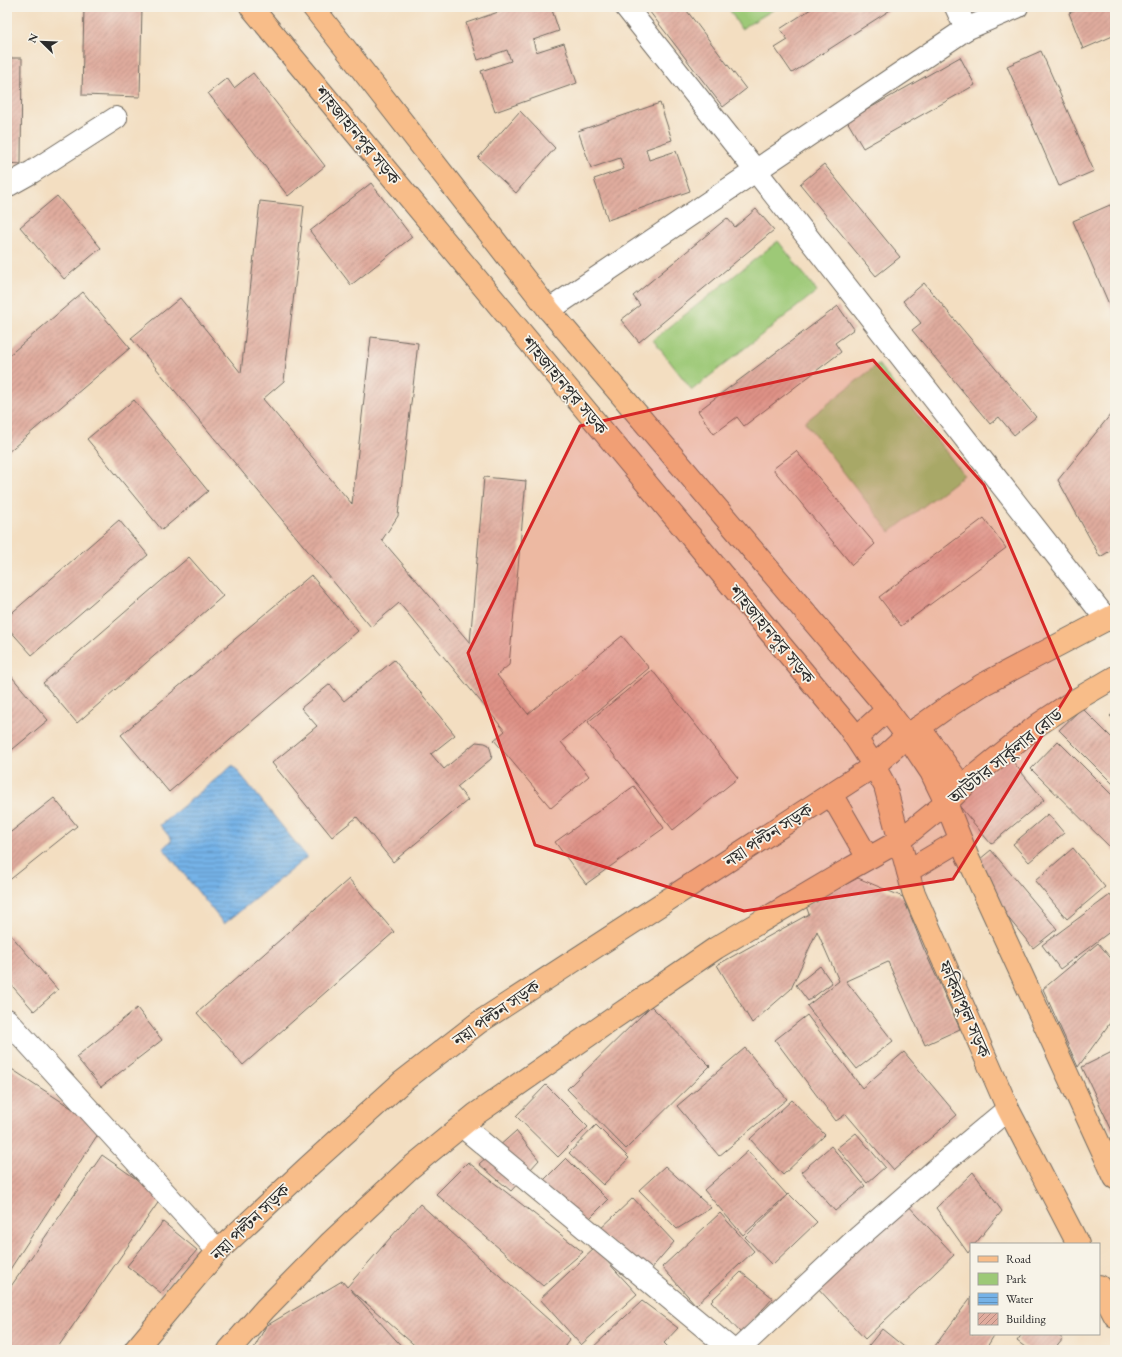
<svg xmlns="http://www.w3.org/2000/svg" width="1122" height="1357" viewBox="0 0 1122 1357" font-family="'EB Garamond','Noto Serif Bengali',serif">
  <style>
    .green { fill: #9dc977; stroke: #647a51 }
    .water { fill: url(#water-rules); stroke: #506e89 }
    .building { fill: url(#building-hatch) }
    .lines { fill: none; stroke-linecap: round; stroke-linejoin: round }
    .minor-casing { stroke: #716a60; stroke-width: 24 }
    .primary-casing { stroke: #716a60; stroke-width: 24 }
    .minor { stroke: #fff; stroke-width: 22 }
    .primary { stroke: #f8bd89; stroke-width: 22 }
    .marked { fill: #d62828; fill-opacity: 0.2; stroke: #d62828; stroke-width: 3; stroke-linejoin: round }
    .labels { text-anchor: middle; dominant-baseline: central; stroke-width: 3.5; stroke-linejoin: round; paint-order: stroke }
    .street-label { font-size: 18px; fill: #2b2b2b; stroke: #f7f3e8 }
  </style>
  <defs>
    <pattern id="water-rules" width="6" height="5" patternUnits="userSpaceOnUse"><rect width="6" height="5" fill="#75b2e7"/><path d="M0 2.5h6" fill="none" stroke="#6091bb"/></pattern>
    <pattern id="building-hatch" width="6" height="6" patternUnits="userSpaceOnUse"><rect width="6" height="6" fill="#e0ac9e"/><path d="M-1 1l2-2M0 6l6-6M5 7l2-2" fill="none" stroke="#b68c81"/></pattern>
  </defs>
  <rect width="100%" height="100%" fill="#f7f3e8"/>
  <filter id="ink" filterUnits="userSpaceOnUse"><feTurbulence type="fractalNoise" baseFrequency=".025" numOctaves="2"/><feDisplacementMap in="SourceGraphic" scale="8" xChannelSelector="R" yChannelSelector="G"/><feConvolveMatrix kernelMatrix="1 2 1 2 8 2 1 2 1" color-interpolation-filters="sRGB"/></filter>
  <filter id="wash" filterUnits="userSpaceOnUse"><feTurbulence type="fractalNoise" baseFrequency=".012" numOctaves="4" result="noise"/><feDisplacementMap in="SourceGraphic" scale="16" xChannelSelector="R" yChannelSelector="G"/><feGaussianBlur stdDeviation="0.9" result="paint"/><feColorMatrix in="noise" values="0 0 0 0 0 0 0 0 0 0 0 0 0 0 0 0 0 1.4 0 .05"/><feComposite in="paint" operator="in"/></filter>
  <g filter="url(#wash)">
    <rect width="100%" height="100%" fill="#f3dec1"/>
    <g class="green">
      <polygon points="728,7 778,7 741,29"/>
      <polygon points="778,241 817,291 692,390 653,340"/>
      <polygon points="878,364 964,475 890,532 805,422"/>
    </g>
    <polygon class="water" points="233,765 307,857 224,924 163,848 172,840 160,825"/>
    <g id="blocks">
      <g class="building">
        <polygon points="84,7 142,7 140,97 82,95"/>
        <polygon points="513,7 551,7 559,31 533,40 536,52 564,43 577,83 495,112 481,71 511,61 507,50 478,60 466,23"/>
        <polygon points="646,7 684,7 746,89 723,107"/>
        <polygon points="814,7 839,8 895,7 792,73 775,48 788,40 780,29"/>
        <polygon points="1084,7 1115,7 1115,35 1083,49 1069,13"/>
        <polygon points="1041,51 1094,171 1059,186 1007,66"/>
        <polygon points="960,57 975,85 863,148 847,121"/>
        <polygon points="7,58 22,58 21,164 7,163"/>
        <polygon points="253,73 325,166 288,196 208,93 227,78 234,88"/>
        <polygon points="660,103 672,140 646,149 649,160 676,151 690,191 608,220 594,179 624,169 620,158 591,168 578,131"/>
        <polygon points="520,111 555,148 516,193 478,158"/>
        <polygon points="824,164 900,257 876,276 800,184"/>
        <polygon points="371,183 412,237 351,285 310,231"/>
        <polygon points="57,196 101,248 64,279 20,227"/>
        <polygon points="260,201 304,206 284,381 263,399 352,504 371,337 418,343 398,516 382,540 470,643 484,477 526,481 509,665 497,675 528,714 622,636 649,668 561,742 589,776 551,808 494,740 505,731 399,603 371,627 131,338 180,298 241,373"/>
        <polygon points="1110,205 1115,215 1115,318 1073,221"/>
        <polygon points="756,209 774,230 639,342 621,320 640,305 633,296 727,218 735,227"/>
        <polygon points="924,283 1036,417 1014,435 999,417 990,424 912,330 921,323 903,301"/>
        <polygon points="83,292 130,348 7,453 7,357"/>
        <polygon points="838,306 854,329 835,343 841,352 744,426 737,417 714,434 698,411"/>
        <polygon points="134,400 208,491 162,530 87,439"/>
        <polygon points="1115,409 1115,548 1100,557 1058,480"/>
        <polygon points="796,451 875,544 852,565 773,469"/>
        <polygon points="984,518 1006,548 901,626 879,597"/>
        <polygon points="119,520 148,555 32,655 7,627 7,617"/>
        <polygon points="189,557 223,596 77,723 43,683"/>
        <polygon points="311,575 358,631 169,792 121,735"/>
        <polygon points="394,660 455,735 431,754 444,769 476,742 485,743 489,745 492,755 491,759 457,787 468,800 393,862 357,817 332,837 272,763 317,726 301,708 330,684 344,701"/>
        <polygon points="652,670 738,778 673,830 588,722"/>
        <polygon points="7,671 48,720 7,754"/>
        <polygon points="1082,708 1115,741 1115,786 1059,730"/>
        <polygon points="1115,711 1115,721 1110,716"/>
        <polygon points="1058,741 1115,798 1115,852 1031,769"/>
        <polygon points="1009,757 1044,800 991,844 956,802"/>
        <polygon points="634,786 664,828 586,884 555,842"/>
        <polygon points="54,798 77,826 7,882 7,835"/>
        <polygon points="1048,814 1064,833 1029,862 1013,844"/>
        <polygon points="1073,848 1105,887 1067,919 1035,881"/>
        <polygon points="991,850 1057,929 1033,948 968,869"/>
        <polygon points="858,878 903,897 923,947 960,1029 925,1045 888,962 846,981 893,1041 857,1069 807,1006 839,981 817,931 791,989 752,1023 717,965 809,914 806,906"/>
        <polygon points="349,879 394,932 243,1065 197,1013"/>
        <polygon points="1110,895 1115,902 1115,928 1060,969 1042,945"/>
        <polygon points="10,934 58,990 34,1011 7,980 7,937"/>
        <polygon points="1098,943 1115,963 1115,1016 1078,1067 1043,989"/>
        <polygon points="820,966 832,983 808,1001 796,985"/>
        <polygon points="651,1006 710,1066 626,1149 567,1089"/>
        <polygon points="137,1008 162,1040 101,1087 76,1057"/>
        <polygon points="807,1015 862,1088 904,1052 957,1115 894,1170 846,1114 836,1121 775,1040"/>
        <polygon points="745,1048 787,1099 719,1156 677,1106"/>
        <polygon points="1112,1052 1115,1058 1115,1137 1082,1067"/>
        <polygon points="7,1066 102,1128 7,1274"/>
        <polygon points="546,1085 588,1127 558,1157 516,1116"/>
        <polygon points="792,1100 825,1135 783,1175 750,1139"/>
        <polygon points="596,1125 629,1158 603,1185 569,1153"/>
        <polygon points="516,1131 539,1160 511,1191 479,1164"/>
        <polygon points="856,1133 885,1167 867,1183 837,1148"/>
        <polygon points="831,1146 865,1186 835,1211 801,1172"/>
        <polygon points="748,1151 787,1195 743,1235 704,1190"/>
        <polygon points="102,1155 162,1197 56,1350 7,1350 7,1292"/>
        <polygon points="566,1158 608,1200 578,1230 536,1188"/>
        <polygon points="468,1162 479,1171 583,1252 543,1286 436,1194"/>
        <polygon points="665,1166 711,1208 677,1229 639,1190"/>
        <polygon points="973,1172 1002,1211 975,1244 971,1244 971,1249 968,1253 936,1208"/>
        <polygon points="789,1194 817,1222 772,1265 745,1237"/>
        <polygon points="633,1198 674,1242 649,1271 597,1232"/>
        <polygon points="905,1202 954,1255 865,1339 816,1286"/>
        <polygon points="420,1204 570,1339 562,1350 420,1350 350,1289 405,1350 253,1350 266,1326 342,1281 347,1287"/>
        <polygon points="720,1213 754,1251 696,1305 662,1267"/>
        <polygon points="163,1222 197,1250 161,1293 127,1266"/>
        <polygon points="595,1248 637,1294 581,1345 540,1299"/>
        <polygon points="741,1272 773,1298 741,1333 711,1301"/>
        <polygon points="971,1297 971,1334 995,1334 985,1350 932,1350"/>
        <polygon points="642,1301 678,1328 664,1343 671,1350 590,1350"/>
        <polygon points="882,1329 908,1350 865,1350"/>
        <polygon points="1022,1334 1056,1334 1063,1339 1054,1350 1029,1350 1017,1341"/>
      </g>
    </g>
  </g>
  <g filter="url(#ink)">
    <use href="#blocks" fill-opacity="0" stroke="#716a60" stroke-width="1"/>
    <g class="lines">
      <g class="minor-casing">
        <g id="minor">
          <polyline points="626,7 756,171 1107,620"/>
          <polyline points="956,7 966,29"/>
          <polyline points="7,186 32,172 116,118"/>
          <polyline points="549,310 966,29 1017,7"/>
          <polyline points="7,1020 218,1251"/>
          <polyline points="462,1126 732,1350"/>
          <polyline points="738,1350 852,1243 948,1159 1008,1109"/>
        </g>
      </g>
      <g class="primary-casing">
        <g id="primary">
          <polyline points="251,7 848,726 874,766 885,786 913,891 1008,1109 1078,1244"/>
          <polyline points="313,7 549,310 879,699 907,736 931,772 946,803 968,858 1115,1178"/>
          <polyline points="919,727 962,787"/>
          <polyline points="856,738 887,710"/>
          <polyline points="831,794 868,858"/>
          <polyline points="908,871 960,840"/>
          <polyline points="1099,1286 1115,1316"/>
          <polyline points="135,1350 218,1251 309,1166 402,1082 478,1023 874,766 907,736 946,708 982,685 1115,615"/>
          <polyline points="229,1350 265,1309 331,1242 409,1169 476,1114 608,1022 716,948 851,868 899,841 946,803 974,776 1039,724 1074,701 1115,677"/>
        </g>
      </g>
      <use href="#minor" class="minor"/>
      <use href="#primary" class="primary"/>
    </g>
  </g>
  <path class="marked" d="M 873,360 L 984,485 L 1071,689 L 953,879 L 744,911 L 535,845 L 468,653 L 580,426 Z"/>
  <g class="labels">
    <g class="street-label">
      <text transform="translate(358 135) rotate(50)">শাহজাহানপুর সড়ক</text>
      <text transform="translate(565 385) rotate(50)">শাহজাহানপুর সড়ক</text>
      <text transform="translate(772 634) rotate(50)">শাহজাহানপুর সড়ক</text>
      <text transform="translate(1005 756) rotate(-39)">আউটার সার্কুলার রোড</text>
      <text transform="translate(768 835) rotate(-33)">নয়া পল্টন সড়ক</text>
      <text transform="translate(965 1009) rotate(66)">ফকিরাপুল সড়ক</text>
      <text transform="translate(496 1013) rotate(-35)">নয়া পল্টন সড়ক</text>
      <text transform="translate(250 1222) rotate(-44)">নয়া পল্টন সড়ক</text>
    </g>
  </g>
  <rect width="1122" height="1357" fill="none" stroke="#f7f3e8" stroke-width="24"/>
  <rect x="970" y="1243" width="130" height="92" fill="#f7f3e8" stroke="#a5a39c"/>
  <rect x="978" y="1256" width="20" height="6" fill="#f8bd89" stroke="#a5a39c"/>
  <text x="1006" y="1263" font-size="12" fill="#2b2b2b">Road</text>
  <rect x="978" y="1273" width="20" height="12" fill="#9dc977" stroke="#a5a39c"/>
  <text x="1006" y="1283" font-size="12" fill="#2b2b2b">Park</text>
  <rect x="978" y="1293" width="20" height="12" fill="url(#water-rules)" stroke="#a5a39c"/>
  <text x="1006" y="1303" font-size="12" fill="#2b2b2b">Water</text>
  <rect x="978" y="1313" width="20" height="12" fill="url(#building-hatch)" stroke="#a5a39c"/>
  <text x="1006" y="1323" font-size="12" fill="#2b2b2b">Building</text>
  <g transform="translate(42 42) rotate(293)" stroke="#f7f3e8" stroke-width="3" paint-order="stroke">
  <path d="M0-3L7 15L0 10L-7 15Z" fill="#2b2b2b"/>
  <text y="-6" font-size="11" font-weight="bold" text-anchor="middle" fill="#2b2b2b">N</text>
  </g>
</svg>
